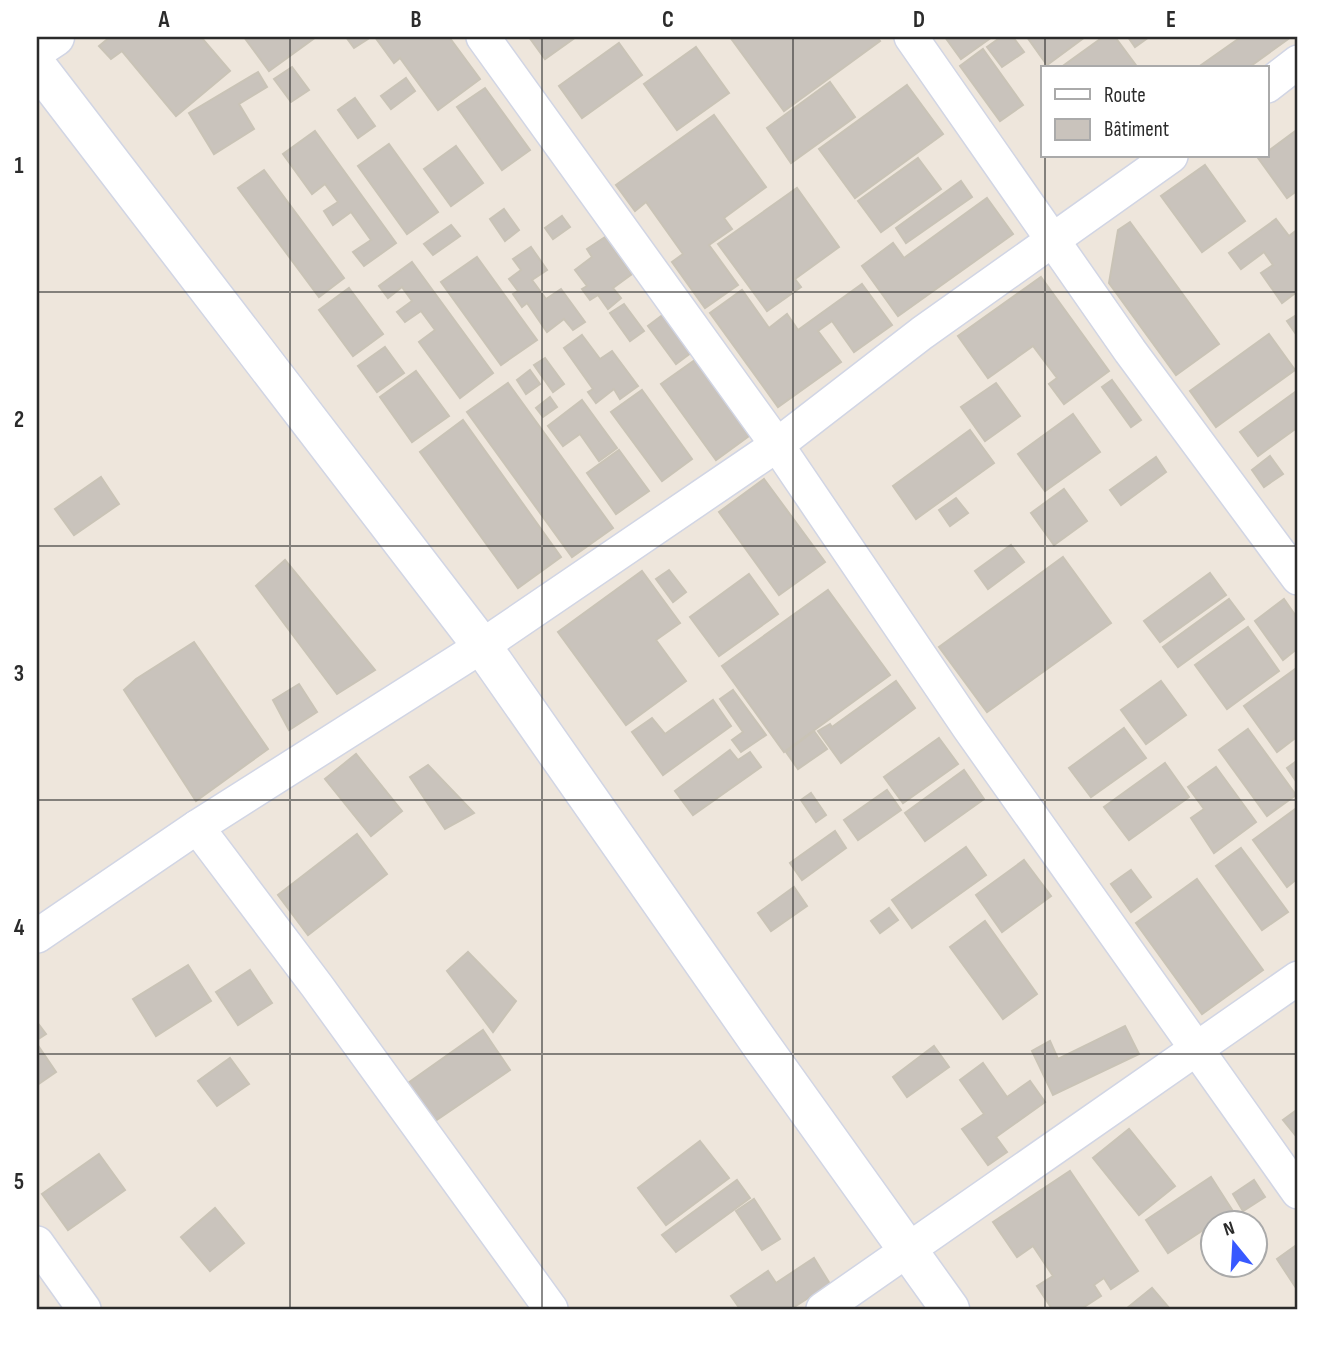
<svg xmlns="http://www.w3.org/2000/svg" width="1335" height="1346" viewBox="0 0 1335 1346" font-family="'Sofia Sans Condensed',sans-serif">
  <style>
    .building { fill: #c9c3bc; stroke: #c9c3b6; stroke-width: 2 }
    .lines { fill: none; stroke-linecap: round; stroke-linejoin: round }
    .street-casing { stroke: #d1d5e4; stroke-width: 36 }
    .secondary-casing { stroke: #d1d5e4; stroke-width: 41 }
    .street { stroke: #fff; stroke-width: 33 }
    .secondary { stroke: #fff; stroke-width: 38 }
    .grid { fill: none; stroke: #2b2b2b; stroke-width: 2; stroke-opacity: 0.55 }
    .neatline { fill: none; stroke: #2b2b2b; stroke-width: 2.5 }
    .grid-label { font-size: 23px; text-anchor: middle; font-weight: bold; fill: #2b2b2b }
  </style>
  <rect width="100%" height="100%" fill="#eee6dc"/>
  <g class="building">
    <polygon points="110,37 201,37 230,71 176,116 122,51 111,59 99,46"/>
    <polygon points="244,37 316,37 269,71"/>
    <polygon points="346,37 371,37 354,48"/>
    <polygon points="375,37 449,37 480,79 438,110 400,58 394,63"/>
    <polygon points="529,37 576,37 545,59"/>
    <polygon points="730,37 877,37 880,41 784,111"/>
    <polygon points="945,37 992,37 961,59"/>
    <polygon points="1001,37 1013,37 1024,52 1002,67 987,47"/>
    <polygon points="1027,37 1085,37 1047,65"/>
    <polygon points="1103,37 1115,37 1138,68 1060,68"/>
    <polygon points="1128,37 1149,37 1135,47"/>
    <polygon points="1241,37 1291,37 1248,68 1197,68"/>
    <polygon points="619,43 642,75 582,118 559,86"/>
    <polygon points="696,47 729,93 677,130 644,84"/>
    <polygon points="983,49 1023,105 1000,121 960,66"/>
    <polygon points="292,67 309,90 291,102 274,79"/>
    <polygon points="258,72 267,87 239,104 254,129 214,154 189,113"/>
    <polygon points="406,78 415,91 391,109 381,96"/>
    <polygon points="830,82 855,117 791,163 767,128"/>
    <polygon points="907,85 943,134 855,198 819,149"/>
    <polygon points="485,88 530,150 502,170 457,107"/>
    <polygon points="355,98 375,126 358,138 338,110"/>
    <polygon points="714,115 766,187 724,218 732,229 709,245 738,285 705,308 672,262 683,254 646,202 635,211 616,185"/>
    <polygon points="1298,129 1298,190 1287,198 1258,158 1267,156 1267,152"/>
    <polygon points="315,131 396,243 364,266 353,252 371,240 351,212 333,225 324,211 338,202 325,184 312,194 283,154"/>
    <polygon points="389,144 438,212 407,234 358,166"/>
    <polygon points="456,146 483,183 451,206 424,169"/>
    <polygon points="918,158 941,189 881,232 858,201"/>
    <polygon points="1205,165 1245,221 1202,252 1161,196"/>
    <polygon points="264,170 344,278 319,297 238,188"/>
    <polygon points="961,181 972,197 906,243 896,228"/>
    <polygon points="797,188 839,247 795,279 801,287 767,311 718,244"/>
    <polygon points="987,198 1013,234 898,316 862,266 893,243 904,258"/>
    <polygon points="504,209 519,230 505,241 490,219"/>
    <polygon points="562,216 570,227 553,239 545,228"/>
    <polygon points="1276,219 1289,236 1298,229 1298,291 1282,303 1261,273 1273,265 1264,252 1241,269 1229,253"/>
    <polygon points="1130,222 1219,344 1176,375 1109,283 1118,230"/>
    <polygon points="451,225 460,236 433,255 424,244"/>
    <polygon points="605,237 632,274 613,288 621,298 608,309 598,295 590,300 582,289 587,286 575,270 592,257 587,249"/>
    <polygon points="531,247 547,270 532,280 546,299 561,289 585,322 573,330 564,319 547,332 527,303 522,307 513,294 518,291 509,279 521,270 513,259"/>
    <polygon points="477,257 537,340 501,365 441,282"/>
    <polygon points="412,262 493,373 460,398 419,342 435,330 421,311 405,322 397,312 412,301 402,287 388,298 379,286"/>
    <polygon points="1041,277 1109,371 1064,404 1049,384 1057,378 1033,346 988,378 958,336"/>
    <polygon points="862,284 892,325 854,352 832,321 818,331 841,362 778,407 710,313 742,290 769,328 787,314 798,330"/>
    <polygon points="349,288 383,334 353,356 319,310"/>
    <polygon points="624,304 644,331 630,341 610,313"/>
    <polygon points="664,314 692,352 676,364 648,326"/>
    <polygon points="1298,314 1298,337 1287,321"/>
    <polygon points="1269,334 1295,370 1216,427 1190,391"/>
    <polygon points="582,335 600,359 612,351 638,386 620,399 614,389 596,403 588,392 593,389 564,348"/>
    <polygon points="385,347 404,373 377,392 358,366"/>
    <polygon points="545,358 564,384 553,392 534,365"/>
    <polygon points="695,360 749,436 716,460 661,384"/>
    <polygon points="530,370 540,384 526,394 517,380"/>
    <polygon points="416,371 449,416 412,442 380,397"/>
    <polygon points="1112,380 1141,420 1131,427 1102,387"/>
    <polygon points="508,383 613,528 572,557 467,412"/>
    <polygon points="996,383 1020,416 985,441 961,407"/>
    <polygon points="642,390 692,459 662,481 611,412"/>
    <polygon points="1298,390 1298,427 1258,456 1240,432"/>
    <polygon points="550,397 557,407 543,417 536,408"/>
    <polygon points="582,400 617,448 599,461 580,434 563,446 548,426"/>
    <polygon points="1073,414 1100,452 1045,491 1018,454"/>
    <polygon points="463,420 561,557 518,588 420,452"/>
    <polygon points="970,430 994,463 916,519 893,486"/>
    <polygon points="619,450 649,491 616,514 587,473"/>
    <polygon points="1270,456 1283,474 1264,487 1252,470"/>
    <polygon points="1156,457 1166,472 1121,505 1110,490"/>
    <polygon points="101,477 119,504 74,535 55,509"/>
    <polygon points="764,479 825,562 779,595 719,512"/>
    <polygon points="1064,489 1087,521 1054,545 1031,513"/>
    <polygon points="956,498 968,513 950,526 939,510"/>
    <polygon points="1011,545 1024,562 988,589 975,571"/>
    <polygon points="1063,557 1111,623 987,712 939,647"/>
    <polygon points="285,560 375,670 337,694 256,586"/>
    <polygon points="669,570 686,592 673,602 656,579"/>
    <polygon points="642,571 680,623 656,640 686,681 626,725 558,632"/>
    <polygon points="1210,573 1226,595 1160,642 1144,621"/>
    <polygon points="749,574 778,614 719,656 690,617"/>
    <polygon points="828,590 890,675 784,752 722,666"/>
    <polygon points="1229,599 1244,619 1178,667 1163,647"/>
    <polygon points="1284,599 1298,619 1298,648 1283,660 1255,621"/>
    <polygon points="1248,627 1279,671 1227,709 1195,665"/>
    <polygon points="194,642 268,749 196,801 124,690 136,679"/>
    <polygon points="1298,667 1298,736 1277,752 1244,706"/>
    <polygon points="896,681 915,708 841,763 818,731 830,724 832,727"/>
    <polygon points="1161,681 1186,715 1146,744 1121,710"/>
    <polygon points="299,684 317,712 289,730 273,700"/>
    <polygon points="733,690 766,735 741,752 732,740 743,732 720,699"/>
    <polygon points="713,700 731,726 663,775 632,732 652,718 665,734"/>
    <polygon points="1124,728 1146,758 1091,797 1069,768"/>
    <polygon points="1248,729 1296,795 1267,816 1219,750"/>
    <polygon points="814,731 827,749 798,769 786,752"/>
    <polygon points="939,738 958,764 903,803 884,777"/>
    <polygon points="730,750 738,760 750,752 761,767 693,815 675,791"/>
    <polygon points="356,754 402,811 371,836 325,779"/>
    <polygon points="1298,760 1298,784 1287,768"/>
    <polygon points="1165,763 1189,797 1129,840 1104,807"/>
    <polygon points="428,765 474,813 445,829 410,777"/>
    <polygon points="1216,767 1256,822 1214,853 1191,818 1204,809 1188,787"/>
    <polygon points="964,770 984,799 925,841 905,813"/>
    <polygon points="887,790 901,810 858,840 844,820"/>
    <polygon points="811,793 826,815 816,822 801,800"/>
    <polygon points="1298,807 1298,878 1287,887 1253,840"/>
    <polygon points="835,831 846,848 802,880 790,863"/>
    <polygon points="357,834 387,874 308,935 278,895"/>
    <polygon points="966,847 986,875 912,928 892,900"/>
    <polygon points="1241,848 1288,912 1262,930 1216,866"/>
    <polygon points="1024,860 1051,896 1002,932 976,895"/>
    <polygon points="1131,870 1151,897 1131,912 1111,884"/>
    <polygon points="1197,879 1263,970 1202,1014 1136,923"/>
    <polygon points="794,887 807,906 771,931 758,913"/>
    <polygon points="889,908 898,920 880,933 871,921"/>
    <polygon points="985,921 1037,994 1003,1019 950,947"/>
    <polygon points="468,952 516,1001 493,1032 447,971"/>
    <polygon points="188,965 211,1001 156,1036 133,999"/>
    <polygon points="250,970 272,1003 238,1025 216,992"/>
    <polygon points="37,1022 46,1034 37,1040"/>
    <polygon points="1125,1026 1139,1054 1053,1095 1032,1051 1050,1041 1058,1059"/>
    <polygon points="483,1030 510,1070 435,1121 408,1083"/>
    <polygon points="37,1044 56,1072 37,1085"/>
    <polygon points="934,1046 949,1067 907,1097 893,1077"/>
    <polygon points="230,1058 249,1084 217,1106 198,1081"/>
    <polygon points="983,1063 1007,1097 1030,1081 1045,1102 996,1137 1007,1152 988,1165 962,1129 984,1114 960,1080"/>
    <polygon points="1298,1109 1298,1135 1296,1136 1283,1120"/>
    <polygon points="1129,1129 1175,1186 1139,1215 1093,1158"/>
    <polygon points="700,1141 729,1178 666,1225 638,1188"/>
    <polygon points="99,1154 125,1190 68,1230 42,1194"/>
    <polygon points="1070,1171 1138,1271 1111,1289 1104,1278 1094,1285 1101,1296 1081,1309 1052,1309 1037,1286 1053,1276 1033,1246 1017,1257 993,1222"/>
    <polygon points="1211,1177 1236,1216 1224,1224 1212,1224 1212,1227 1211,1225 1168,1253 1146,1220"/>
    <polygon points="737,1180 750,1198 676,1252 662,1235"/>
    <polygon points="1254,1180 1265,1197 1243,1211 1233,1194"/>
    <polygon points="754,1199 780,1239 762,1250 736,1211"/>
    <polygon points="215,1208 244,1243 210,1271 181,1237"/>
    <polygon points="1298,1244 1298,1291 1277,1259"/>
    <polygon points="814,1258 830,1284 791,1309 740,1309 731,1296 768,1271 776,1283"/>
    <polygon points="1152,1288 1170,1309 1126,1309"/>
  </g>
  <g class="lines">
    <g class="street-casing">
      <g id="street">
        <polyline points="483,37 777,445 969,728 1298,1192"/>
        <polyline points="911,37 1130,351 1298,578"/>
        <polyline points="1267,86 1298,62"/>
        <polyline points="197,827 317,986 551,1309"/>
        <polyline points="37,936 197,827 482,646 777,445 922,333 1171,156"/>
        <polyline points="37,1243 84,1309"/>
        <polyline points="823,1309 1298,978"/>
      </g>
    </g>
    <g class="secondary-casing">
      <g id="secondary">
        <polyline points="37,49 55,37"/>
        <polyline points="37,66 482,646 761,1045 950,1309"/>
      </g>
    </g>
    <use href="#street" class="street"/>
    <use href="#secondary" class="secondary"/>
  </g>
  <path class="grid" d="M 290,37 L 290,1309M 542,37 L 542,1309M 793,37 L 793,1309M 1045,37 L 1045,68M 1045,156 L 1045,1309M 37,292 L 1298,292M 37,546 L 1298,546M 37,800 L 1298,800M 37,1054 L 1298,1054"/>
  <rect width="1335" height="1346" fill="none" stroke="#ffffff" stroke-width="77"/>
  <rect x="1041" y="66" width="228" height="91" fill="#ffffff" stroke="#aaaaaa" stroke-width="2"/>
  <rect x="1055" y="89" width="35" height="10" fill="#ffffff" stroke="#aaaaaa" stroke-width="2"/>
  <text x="1104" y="102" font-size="21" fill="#2b2b2b">Route</text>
  <rect x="1055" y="119" width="35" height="21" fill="#c9c3bc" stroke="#aaaaaa" stroke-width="2"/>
  <text x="1104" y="136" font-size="21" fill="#2b2b2b">Bâtiment</text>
  <g transform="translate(1234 1244) rotate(342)"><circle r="33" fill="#ffffff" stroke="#aaaaaa" stroke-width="2"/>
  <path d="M0-5L12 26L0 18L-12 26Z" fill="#3859ff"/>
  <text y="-10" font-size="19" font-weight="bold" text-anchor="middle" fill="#2b2b2b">N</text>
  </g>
  <rect x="38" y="38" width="1258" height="1270" class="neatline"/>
  <g class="grid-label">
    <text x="164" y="27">A</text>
    <text x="416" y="27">B</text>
    <text x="668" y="27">C</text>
    <text x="919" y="27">D</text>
    <text x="1171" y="27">E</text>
    <text x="19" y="173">1</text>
    <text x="19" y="427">2</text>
    <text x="19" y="681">3</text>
    <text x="19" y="935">4</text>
    <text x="19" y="1189">5</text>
  </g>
</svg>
